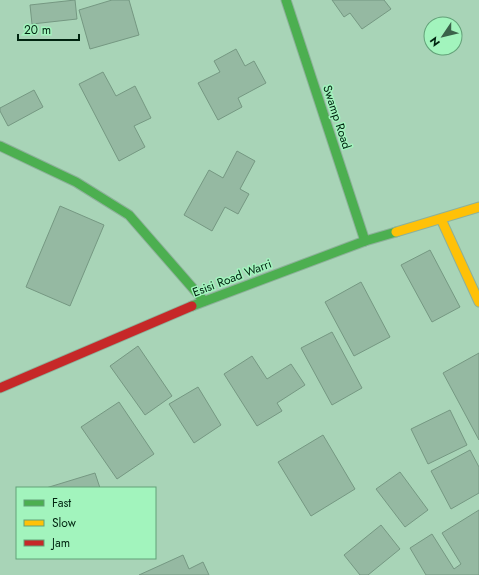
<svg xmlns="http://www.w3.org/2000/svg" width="479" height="575" viewBox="0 0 479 575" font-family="Jost,sans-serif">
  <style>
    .building { fill: #95b9a2; stroke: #759882 }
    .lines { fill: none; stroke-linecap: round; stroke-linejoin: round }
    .fast-casing { stroke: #8db19a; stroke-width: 11 }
    .slow-casing { stroke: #8db19a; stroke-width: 11 }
    .jam-casing { stroke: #8db19a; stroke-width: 11 }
    .fast { stroke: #4caf50; stroke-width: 9 }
    .slow { stroke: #ffc107; stroke-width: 9 }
    .jam { stroke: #c62828; stroke-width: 9 }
    .labels { text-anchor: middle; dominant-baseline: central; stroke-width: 3; stroke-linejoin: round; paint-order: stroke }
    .street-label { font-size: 12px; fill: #012410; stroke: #a2f4bd }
  </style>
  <rect width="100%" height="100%" fill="#a8d4b7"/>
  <g class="building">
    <polygon points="75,0 77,19 32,24 30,5"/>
    <polygon points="112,0 129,0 139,35 90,49 79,10"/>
    <polygon points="332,0 384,0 391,9 362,29 350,13 344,17"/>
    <polygon points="236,49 245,66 254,61 266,83 238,98 242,107 218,120 198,83 220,72 214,61"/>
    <polygon points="103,72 116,96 135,86 151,118 134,126 145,147 119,161 79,84"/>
    <polygon points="34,90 43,107 8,126 0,111 0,108"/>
    <polygon points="237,151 255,161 240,189 249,194 238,214 225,207 212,231 184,215 209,170 223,178"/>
    <polygon points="60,206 104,225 70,306 26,287"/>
    <polygon points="430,250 460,307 432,322 401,265"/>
    <polygon points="361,282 390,337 354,356 325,302"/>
    <polygon points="332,332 362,388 332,405 301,348"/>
    <polygon points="138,346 172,396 145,415 110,366"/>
    <polygon points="479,353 479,440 443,373"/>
    <polygon points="252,356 267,379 291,364 305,385 277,403 282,411 257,426 224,374"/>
    <polygon points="198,387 221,425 194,443 169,404"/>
    <polygon points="119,402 154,454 117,479 81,427"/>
    <polygon points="450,410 467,445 428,464 411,429"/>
    <polygon points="323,435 355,489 311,516 278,462"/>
    <polygon points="470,450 479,467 479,493 451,509 431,471"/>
    <polygon points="400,472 428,510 405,527 376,489"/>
    <polygon points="95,473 100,488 46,488"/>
    <polygon points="479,510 479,575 426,575 410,548 432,534 454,569 461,564 442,533"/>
    <polygon points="381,525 400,549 368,575 360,575 344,555"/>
    <polygon points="183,555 189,569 203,562 209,575 139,575"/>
  </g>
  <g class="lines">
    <g class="fast-casing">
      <g id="fast">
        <polyline points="286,0 365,241"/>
        <polyline points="0,146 76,182 129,215 204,301"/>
        <polyline points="192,306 365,241 396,232"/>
      </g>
    </g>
    <g class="slow-casing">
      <g id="slow">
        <polyline points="441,219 479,302"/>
        <polyline points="396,232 479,207"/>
      </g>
    </g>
    <g class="jam-casing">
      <polyline id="jam" points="0,388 192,306"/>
    </g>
    <use href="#fast" class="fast"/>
    <use href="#slow" class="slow"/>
    <use href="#jam" class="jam"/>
  </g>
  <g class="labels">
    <g class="street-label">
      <text transform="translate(337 117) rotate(72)">Swamp Road</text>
      <text transform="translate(232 278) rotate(-21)">Esisi Road Warri</text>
    </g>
  </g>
  <rect x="16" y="487" width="140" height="72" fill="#a2f4bd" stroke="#62a178"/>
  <rect x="24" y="500" width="20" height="6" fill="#4caf50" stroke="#62a178"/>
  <text x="52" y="507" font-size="12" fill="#012410">Fast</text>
  <rect x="24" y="520" width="20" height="6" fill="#ffc107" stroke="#62a178"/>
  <text x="52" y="527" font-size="12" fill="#012410">Slow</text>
  <rect x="24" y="540" width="20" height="6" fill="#c62828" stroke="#62a178"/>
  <text x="52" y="547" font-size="12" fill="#012410">Jam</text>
  <g transform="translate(443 36) rotate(235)"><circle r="19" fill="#a2f4bd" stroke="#62a178"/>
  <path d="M0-3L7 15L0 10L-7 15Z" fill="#3b624a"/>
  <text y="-6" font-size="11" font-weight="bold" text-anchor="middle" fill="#012410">N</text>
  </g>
  <path d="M18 34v6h61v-6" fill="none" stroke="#012410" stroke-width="2"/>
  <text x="24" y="34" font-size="12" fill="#012410" stroke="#a2f4bd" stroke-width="3" paint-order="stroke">20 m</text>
</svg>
